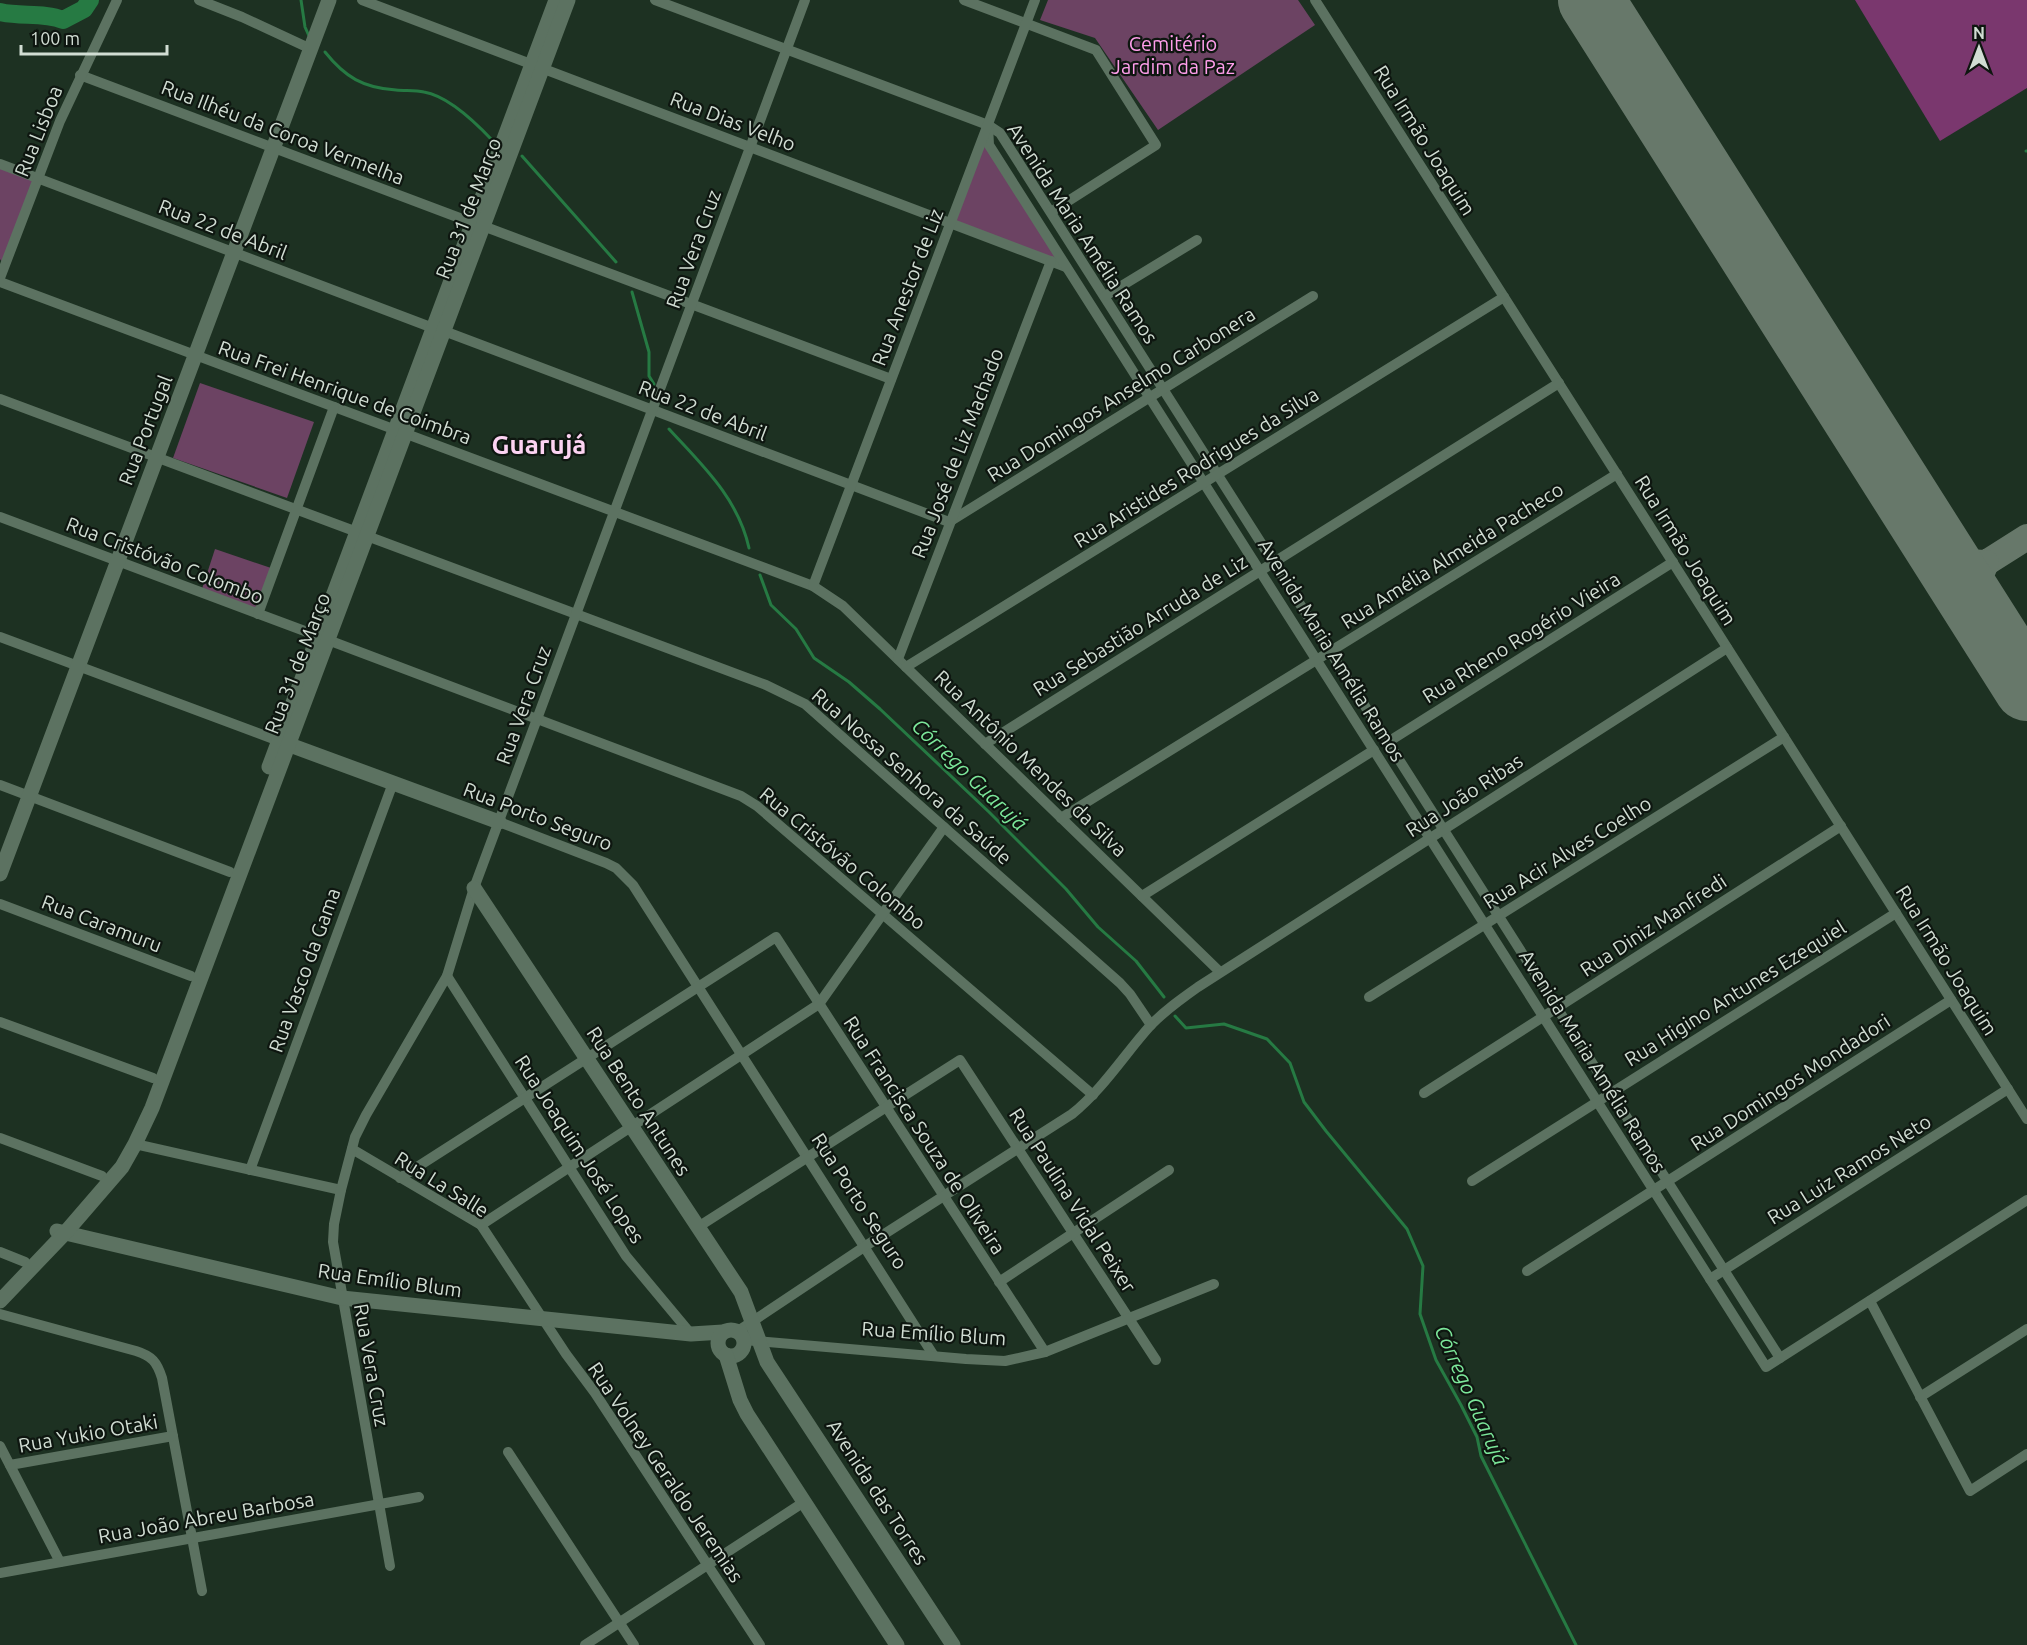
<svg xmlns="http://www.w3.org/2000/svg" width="2027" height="1645" viewBox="0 0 2027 1645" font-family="Ubuntu,sans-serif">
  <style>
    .green { fill: #6c4363 }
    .forest { fill: #7a376e }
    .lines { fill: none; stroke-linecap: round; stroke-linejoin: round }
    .stream { stroke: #267a43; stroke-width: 3 }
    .river { stroke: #267a43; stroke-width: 18 }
    .taxiway { stroke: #67786a; stroke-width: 26 }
    .runway { stroke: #67786a; stroke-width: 66 }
    .street { stroke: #5c7261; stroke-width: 10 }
    .secondary { stroke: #5c7261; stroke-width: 15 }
    .labels { text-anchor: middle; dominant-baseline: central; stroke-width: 4.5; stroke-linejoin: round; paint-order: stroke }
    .park-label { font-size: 20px; fill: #ff9eeb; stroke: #0e1610 }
    .street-label { font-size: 20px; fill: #d1ddd3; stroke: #0e1610 }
    .water-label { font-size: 21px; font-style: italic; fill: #7ce79a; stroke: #0e1610 }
    .district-label { font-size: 26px; font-weight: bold; fill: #fcd3f2; stroke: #0e1610 }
  </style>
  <rect width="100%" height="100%" fill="#1d3122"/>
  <g class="green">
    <polygon points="1048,0 1298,0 1315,25 1158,130 1095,38 1040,20"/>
    <polygon points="988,125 989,145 1067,267 951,223"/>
    <polygon points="0,164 38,178 5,266 0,259"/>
    <polygon points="200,383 314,422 287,498 173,458"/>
    <polygon points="215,549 274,569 258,614 201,592"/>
  </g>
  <polygon class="forest" points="1855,0 2027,0 2027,88 1940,141"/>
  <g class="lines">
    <g class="stream">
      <polyline points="301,0 305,27 309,36"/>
      <path d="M 325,52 C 345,77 363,88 396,90 C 405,91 415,90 424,92 C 448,96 476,123 492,140"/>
      <polyline points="2026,151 2027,151"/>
      <polyline points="522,156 616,262"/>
      <polyline points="632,292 649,352 649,376 654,384"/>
      <path d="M 669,429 C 702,465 738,498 749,548"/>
      <polyline points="760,575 771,605 796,629 814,658 849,682 880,709 989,812 1066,889 1098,927 1136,961 1164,997"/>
      <polyline points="1175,1016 1186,1028 1224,1024 1267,1039 1290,1063 1304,1102 1326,1131 1407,1229 1423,1266 1420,1314 1436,1360 1461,1405 1477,1437 1481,1456 1576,1645"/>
    </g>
    <path class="river" d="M 0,12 C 20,17 44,12 63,20 L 84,9 L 90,0"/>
    <g class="taxiway">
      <polyline points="1945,558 1966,562 1986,563 2027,537"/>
      <polyline points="1976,608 1978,582 1986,563"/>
    </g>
    <polyline class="runway" points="1591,0 2027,688"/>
    <g class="street">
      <polyline points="199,0 242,17 311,49"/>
      <polyline points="362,0 1066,267"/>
      <polyline points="655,0 988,125 1000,133 1780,1358"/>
      <polyline points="964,0 1096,50 1156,145 1051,212"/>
      <polyline points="1315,0 2027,1119"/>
      <polyline points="80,75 473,223"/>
      <polyline points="988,125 989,145 1766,1367 2027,1200"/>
      <polyline points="0,164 433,328"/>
      <polyline points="483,226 891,379"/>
      <polyline points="0,278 60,121 117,0"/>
      <polyline points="0,282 813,586 843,606 1220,972"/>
      <polyline points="1105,296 1197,240"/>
      <polyline points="444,331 949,522 1313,296"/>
      <polyline points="0,399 357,532"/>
      <polyline points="0,517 318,636"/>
      <polyline points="367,536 766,685 805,704 1120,983 1130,994 1151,1025"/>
      <polyline points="813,586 1035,0"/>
      <polyline points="258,614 334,407"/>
      <polyline points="0,637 279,741"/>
      <polyline points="328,640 741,796 757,806 1093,1095"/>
      <polyline points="898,659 1051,261"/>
      <polyline points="906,667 1504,297"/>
      <polyline points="1388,742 1673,562"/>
      <polyline points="985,744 1559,383"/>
      <polyline points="0,785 230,872"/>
      <polyline points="1061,818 1617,474"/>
      <polyline points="499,822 606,863 616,868 633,885 934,1356"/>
      <polyline points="1142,896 1374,750"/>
      <polyline points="0,904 191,976"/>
      <polyline points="447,976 626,1256 691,1334"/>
      <polyline points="1369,997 1784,737"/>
      <polyline points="0,1022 153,1078"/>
      <polyline points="1424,1093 1841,826"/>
      <polyline points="0,1138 102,1176"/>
      <polyline points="135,1144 341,1190"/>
      <polyline points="352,1149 481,1225 566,1354 595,1393 760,1645"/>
      <polyline points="250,1170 393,783"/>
      <polyline points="400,1178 776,937 1045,1352"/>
      <polyline points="1472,1181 1896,913"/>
      <polyline points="481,1225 819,1004 944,827"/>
      <polyline points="698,1227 960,1060 1156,1360"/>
      <polyline points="0,1252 25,1262"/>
      <polyline points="1527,1271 1951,1000"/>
      <polyline points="1710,1279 2008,1089"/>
      <polyline points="999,1282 1169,1170"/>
      <polyline points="1870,1301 1970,1491 2027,1454"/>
      <path d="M 0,1314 L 136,1351 C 152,1356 157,1362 162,1378 L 202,1591"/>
      <path d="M 738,1331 L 864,1247 L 1072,1114 C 1103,1089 1124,1055 1150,1026 C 1164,1011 1181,999 1198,987 L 1727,648"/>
      <polyline points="744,1340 966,1359 1005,1361 1045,1352 1214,1284"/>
      <polyline points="1920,1397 2027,1329"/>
      <polyline points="0,1446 60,1562"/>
      <polyline points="508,1452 634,1645"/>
      <polyline points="10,1465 173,1436"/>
      <polyline points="390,1566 333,1242 334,1224 341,1190 355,1137 366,1115 447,976 474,888 805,0"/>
      <polyline points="0,1573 419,1497"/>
      <polyline points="585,1645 804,1502"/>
    </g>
    <g class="secondary">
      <polyline points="279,741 499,822"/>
      <polyline points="269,767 556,0"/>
      <polyline points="0,874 329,0"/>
      <polyline points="474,888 741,1292 767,1362 953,1645"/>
      <polyline points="57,1231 342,1298 691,1334 723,1332"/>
      <polyline points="0,1301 65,1233 122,1167 135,1144 152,1108 568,0"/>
      <circle cx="731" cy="1343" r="13"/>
      <polyline points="726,1355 740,1400 747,1414 897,1645"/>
    </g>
  </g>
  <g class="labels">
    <g class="park-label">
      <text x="1173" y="43">Cemitério<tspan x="1173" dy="23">Jardim da Paz</tspan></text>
    </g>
    <g class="street-label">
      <text transform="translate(733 121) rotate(21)">Rua Dias Velho</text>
      <text transform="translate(38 131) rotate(-68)">Rua Lisboa</text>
      <text transform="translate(283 132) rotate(21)">Rua Ilhéu da Coroa Vermelha</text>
      <text transform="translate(1425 140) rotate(58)">Rua Irmão Joaquim</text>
      <text transform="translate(468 208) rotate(-69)">Rua 31 de Março</text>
      <text transform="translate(223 229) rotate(21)">Rua 22 de Abril</text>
      <text transform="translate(1083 233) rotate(57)">Avenida Maria Amélia Ramos</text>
      <text transform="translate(693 249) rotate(-70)">Rua Vera Cruz</text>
      <text transform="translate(907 287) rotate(-69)">Rua Anestor de Liz</text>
      <text transform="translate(345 392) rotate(20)">Rua Frei Henrique de Coimbra</text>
      <text transform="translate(1121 394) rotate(-32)">Rua Domingos Anselmo Carbonera</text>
      <text transform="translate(703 410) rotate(21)">Rua 22 de Abril</text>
      <text transform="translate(145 430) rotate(-69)">Rua Portugal</text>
      <text transform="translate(957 453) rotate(-69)">Rua José de Liz Machado</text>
      <text transform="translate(1196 467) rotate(-32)">Rua Aristides Rodrigues da Silva</text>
      <text transform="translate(1686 550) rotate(58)">Rua Irmão Joaquim</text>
      <text transform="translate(1452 555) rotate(-32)">Rua Amélia Almeida Pacheco</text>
      <text transform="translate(165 560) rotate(21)">Rua Cristóvão Colombo</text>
      <text transform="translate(1140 625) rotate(-32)">Rua Sebastião Arruda de Liz</text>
      <text transform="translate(1521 637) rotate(-32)">Rua Rheno Rogério Vieira</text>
      <text transform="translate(1332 650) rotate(58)">Avenida Maria Amélia Ramos</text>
      <text transform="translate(297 663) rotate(-69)">Rua 31 de Março</text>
      <text transform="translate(523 705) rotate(-70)">Rua Vera Cruz</text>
      <text transform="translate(1031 763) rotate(44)">Rua Antônio Mendes da Silva</text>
      <text transform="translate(912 776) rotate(41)">Rua Nossa Senhora da Saúde</text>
      <text transform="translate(1464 795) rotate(-33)">Rua João Ribas</text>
      <text transform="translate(538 816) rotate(21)">Rua Porto Seguro</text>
      <text transform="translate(1567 852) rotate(-32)">Rua Acir Alves Coelho</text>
      <text transform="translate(843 858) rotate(40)">Rua Cristóvão Colombo</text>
      <text transform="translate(102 923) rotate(21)">Rua Caramuru</text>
      <text transform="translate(1653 925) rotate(-33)">Rua Diniz Manfredi</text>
      <text transform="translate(1947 960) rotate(58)">Rua Irmão Joaquim</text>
      <text transform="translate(304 970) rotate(-70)">Rua Vasco da Gama</text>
      <text transform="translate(1735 993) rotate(-32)">Rua Higino Antunes Ezequiel</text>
      <text transform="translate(1593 1061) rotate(58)">Avenida Maria Amélia Ramos</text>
      <text transform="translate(1790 1082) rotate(-33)">Rua Domingos Mondadori</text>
      <text transform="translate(639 1101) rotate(57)">Rua Bento Antunes</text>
      <text transform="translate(925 1135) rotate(57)">Rua Francisca Souza de Oliveira</text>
      <text transform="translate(580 1149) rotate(57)">Rua Joaquim José Lopes</text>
      <text transform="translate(1849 1169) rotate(-32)">Rua Luiz Ramos Neto</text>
      <text transform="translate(442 1184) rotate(32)">Rua La Salle</text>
      <text transform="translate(1073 1200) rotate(57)">Rua Paulina Vidal Peixer</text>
      <text transform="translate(860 1201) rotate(57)">Rua Porto Seguro</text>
      <text transform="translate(390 1280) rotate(8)">Rua Emílio Blum</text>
      <text transform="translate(934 1333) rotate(4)">Rua Emílio Blum</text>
      <text transform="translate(372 1365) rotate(80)">Rua Vera Cruz</text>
      <text transform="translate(88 1433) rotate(-10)">Rua Yukio Otaki</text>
      <text transform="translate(666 1472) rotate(56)">Rua Volney Geraldo Jeremias</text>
      <text transform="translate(878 1492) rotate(57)">Avenida das Torres</text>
      <text transform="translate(206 1517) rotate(-10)">Rua João Abreu Barbosa</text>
    </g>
    <g class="water-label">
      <text transform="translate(970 774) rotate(44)">Córrego Guarujá</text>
      <text transform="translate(1472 1395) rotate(66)">Córrego Guarujá</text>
    </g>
    <g class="district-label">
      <text x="539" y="444">Guarujá</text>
    </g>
  </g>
  <g transform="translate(1979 48)" stroke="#0e1610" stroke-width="4.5" paint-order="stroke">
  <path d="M0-4.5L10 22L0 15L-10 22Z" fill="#d1ddd3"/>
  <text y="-9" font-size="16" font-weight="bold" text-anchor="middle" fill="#d1ddd3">N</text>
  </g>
  <path d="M21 45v9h146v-9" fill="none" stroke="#d1ddd3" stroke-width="3"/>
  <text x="30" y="45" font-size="18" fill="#d1ddd3" stroke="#0e1610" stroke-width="4.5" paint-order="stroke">100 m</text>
</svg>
